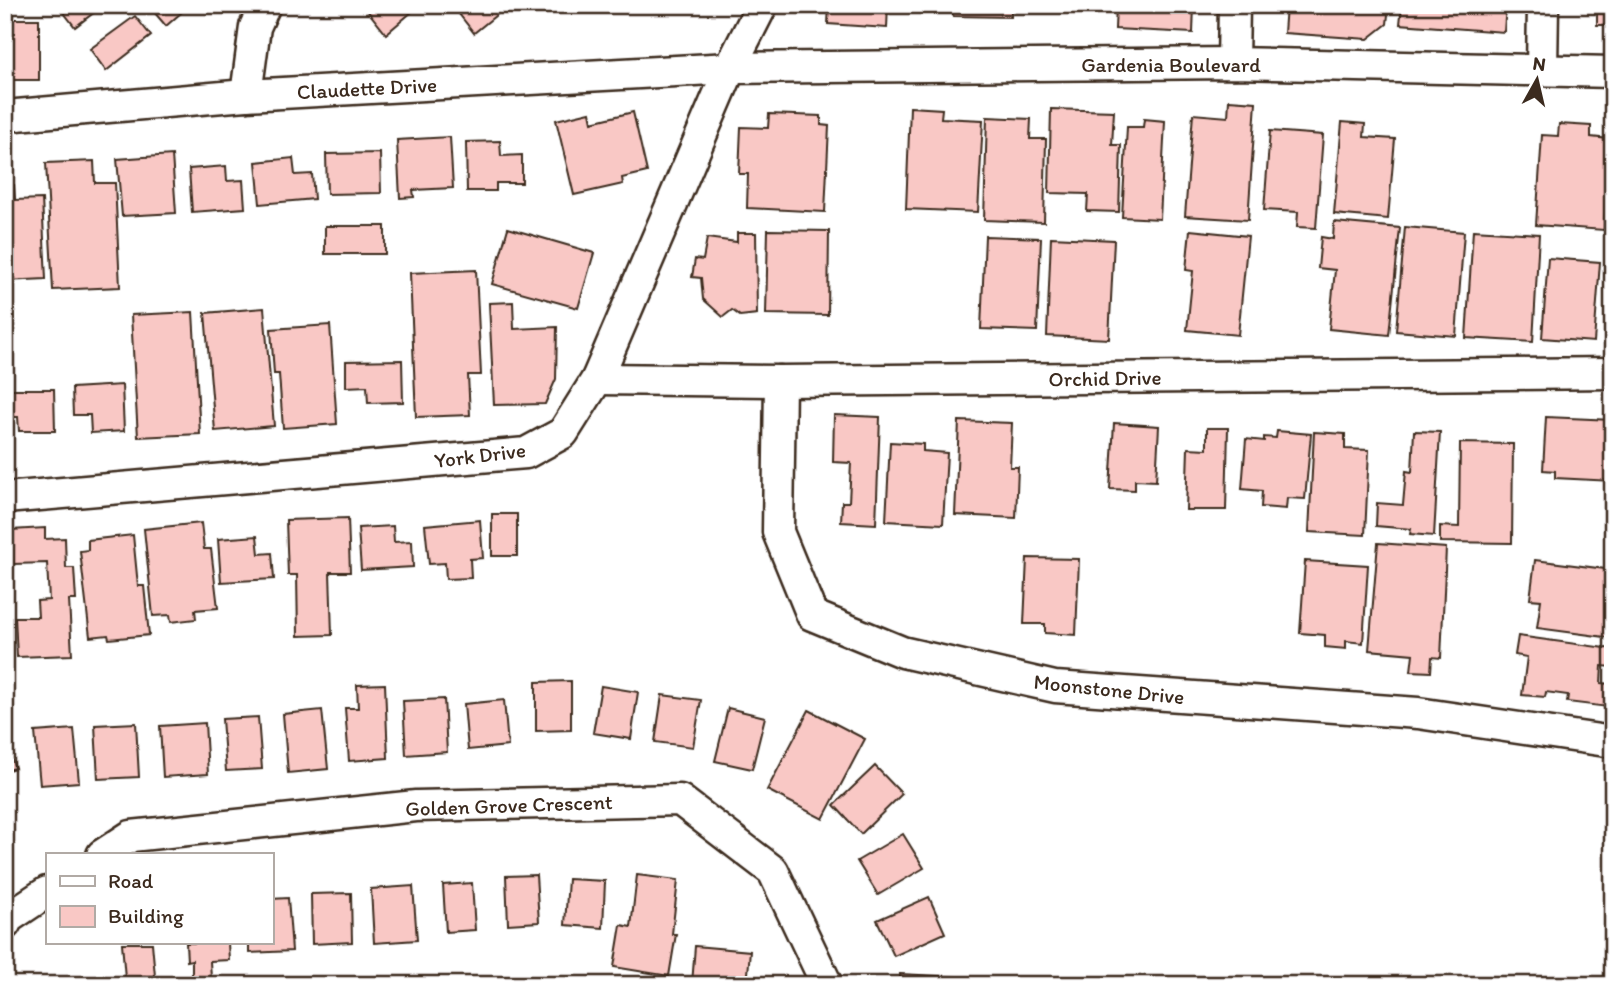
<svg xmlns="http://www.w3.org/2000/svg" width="1618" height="990" viewBox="0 0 1618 990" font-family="Itim,sans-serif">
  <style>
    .building { fill: #f9c8c5; stroke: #3b2a1e; stroke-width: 2 }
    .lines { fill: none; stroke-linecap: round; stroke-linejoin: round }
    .minor-casing { stroke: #3b2a1e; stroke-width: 35 }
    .minor { stroke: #fff; stroke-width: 30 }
    .labels { text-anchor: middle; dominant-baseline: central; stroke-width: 5; stroke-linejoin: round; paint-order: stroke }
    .street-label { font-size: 21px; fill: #3b2a1e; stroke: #fff }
  </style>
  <rect width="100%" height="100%" fill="#fff"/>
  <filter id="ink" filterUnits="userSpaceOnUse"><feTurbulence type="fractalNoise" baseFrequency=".0143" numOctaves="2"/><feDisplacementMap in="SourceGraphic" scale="14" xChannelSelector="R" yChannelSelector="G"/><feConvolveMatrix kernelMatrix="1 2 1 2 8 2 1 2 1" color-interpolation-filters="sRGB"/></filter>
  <g filter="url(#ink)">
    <g class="building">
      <polygon points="58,5 104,5 75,27"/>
      <polygon points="148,5 190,5 166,26"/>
      <polygon points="363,5 420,5 386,34"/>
      <polygon points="452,5 505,5 506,7 474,33"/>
      <polygon points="829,5 888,5 887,28 828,24"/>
      <polygon points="953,5 1011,5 1011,17 953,16"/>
      <polygon points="1035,5 1074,5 1073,13 1035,8"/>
      <polygon points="1116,5 1194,5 1193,33 1115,29"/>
      <polygon points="1286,5 1389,5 1387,24 1368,39 1284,33"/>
      <polygon points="1402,5 1506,5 1504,32 1400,24"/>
      <polygon points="1604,5 1613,5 1613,35 1608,35 1608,25 1597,25 1597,13 1604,13"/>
      <polygon points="135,16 151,36 106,71 90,49"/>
      <rect x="5" y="19" width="34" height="61"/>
      <polygon points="1229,100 1256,102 1248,220 1185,216 1193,114 1228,117"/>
      <polygon points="910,107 942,109 941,118 983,120 978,212 906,209"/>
      <polygon points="1051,109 1114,111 1112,145 1121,145 1119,212 1087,211 1088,194 1049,193"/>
      <polygon points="590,112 592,122 633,112 647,172 622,178 623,184 574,195 556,120"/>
      <polygon points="769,114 821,116 821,125 829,126 825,212 747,208 748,174 739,174 741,127 768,128"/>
      <polygon points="987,117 1031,119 1030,139 1046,139 1044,222 984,220"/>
      <polygon points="1144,119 1165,121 1160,219 1122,217 1127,127 1143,127"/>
      <polygon points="1342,122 1365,124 1364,137 1395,139 1388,219 1334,214"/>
      <polygon points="1559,124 1591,126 1591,137 1609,139 1604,230 1536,225 1542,135 1558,136"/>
      <polygon points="1270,131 1323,135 1316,228 1297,227 1298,212 1264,210"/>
      <polygon points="450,137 453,188 413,190 414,197 400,198 397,140"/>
      <polygon points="500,141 501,156 522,155 522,183 496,183 496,191 467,191 466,142"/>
      <polygon points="380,153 381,193 327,194 326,154"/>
      <polygon points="172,155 176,213 122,216 117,159"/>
      <polygon points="293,158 295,175 312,174 314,199 260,204 256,162"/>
      <polygon points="94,161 95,183 115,183 120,287 53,290 46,163"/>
      <polygon points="226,166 227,181 243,180 245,208 192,212 189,169"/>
      <polygon points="5,185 14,185 15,200 42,199 46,279 5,281"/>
      <polygon points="1334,222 1400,228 1389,335 1329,329 1335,270 1318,268 1321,237 1333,239"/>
      <rect x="325" y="226" width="60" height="28"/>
      <polygon points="1405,227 1464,232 1456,336 1396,331"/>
      <polygon points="508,228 594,253 578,308 492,284"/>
      <polygon points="768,230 829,231 828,315 766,314"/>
      <polygon points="1190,230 1248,236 1238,335 1187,330 1193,271 1186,270"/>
      <polygon points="1473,230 1539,234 1533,342 1466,338"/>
      <polygon points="737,233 756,233 757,314 740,316 732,310 723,317 703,299 701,278 692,277 695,259 703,260 707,238 737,242"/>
      <polygon points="985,236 1041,238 1037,331 981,329"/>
      <polygon points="1051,237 1114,240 1109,339 1047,336"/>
      <polygon points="1613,254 1613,320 1608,320"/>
      <polygon points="1548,258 1600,262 1594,342 1542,338"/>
      <polygon points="476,270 481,375 468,375 470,415 416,417 410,273"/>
      <polygon points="513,302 514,329 557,327 556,379 545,404 494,405 489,303"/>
      <polygon points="264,308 274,426 215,431 205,313"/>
      <polygon points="193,312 200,434 138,437 131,315"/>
      <polygon points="330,325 337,424 283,428 279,374 274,374 271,329"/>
      <polygon points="402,360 403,402 368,403 367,386 346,387 346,361"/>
      <polygon points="122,385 124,431 91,433 90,415 73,415 72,388"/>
      <polygon points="5,389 54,389 55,431 19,431 18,417 5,417"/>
      <polygon points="834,415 880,417 876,524 841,522 842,502 849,502 851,463 833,462"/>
      <polygon points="1546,417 1613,420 1613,481 1555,478 1555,471 1543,470"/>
      <polygon points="959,421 1012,423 1010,467 1018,467 1016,518 955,515"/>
      <polygon points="1114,423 1159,426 1156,481 1135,480 1135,490 1110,489"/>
      <polygon points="1207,428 1228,428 1226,510 1186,510 1188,448 1207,449"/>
      <polygon points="1277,431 1311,434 1305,499 1287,498 1286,509 1261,507 1262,491 1242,489 1246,439 1264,441 1264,437 1276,438"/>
      <polygon points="1414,431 1440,432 1434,536 1410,534 1411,529 1376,526 1377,503 1403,505 1406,471 1412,472"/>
      <polygon points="1314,432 1345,434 1345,449 1369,450 1365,535 1309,532"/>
      <polygon points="890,442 923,444 923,451 947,453 943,524 886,521"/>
      <polygon points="1460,443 1513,444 1512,543 1440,542 1440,526 1459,527"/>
      <rect x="492" y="514" width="25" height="42"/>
      <polygon points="348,518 350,572 330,572 332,635 298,636 297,575 288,575 286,520"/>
      <polygon points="480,520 483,558 470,559 471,578 446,579 445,563 429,564 425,525"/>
      <polygon points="201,523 204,549 211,549 218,608 195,610 196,619 171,622 170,615 153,616 144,529"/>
      <polygon points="393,526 394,542 412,541 413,567 361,570 358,528"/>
      <polygon points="45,528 45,539 65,538 66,568 74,568 76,600 69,600 72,655 17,657 15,617 38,617 37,601 49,600 47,563 13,564 11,530"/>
      <polygon points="133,535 138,586 144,586 149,635 109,639 108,635 90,637 80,551 88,550 88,540"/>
      <polygon points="257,536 259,554 272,553 274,579 221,582 218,539"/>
      <polygon points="1378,543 1446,548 1441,658 1432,657 1431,672 1411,671 1413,654 1369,650"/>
      <polygon points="1027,558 1079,559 1076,635 1045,633 1045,624 1024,624"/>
      <polygon points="1535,560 1613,570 1613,638 1537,628 1541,600 1530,599"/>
      <polygon points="1305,561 1368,565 1363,643 1346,641 1346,649 1325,647 1325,635 1300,633"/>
      <polygon points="1518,636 1613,649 1613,667 1602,666 1601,683 1611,684 1608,707 1567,702 1568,695 1546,692 1545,697 1522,695 1527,657 1515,655"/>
      <polygon points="571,681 571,730 536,731 536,682"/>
      <polygon points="385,684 388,758 349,761 345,708 358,708 357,685"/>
      <polygon points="601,686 638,692 631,739 593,733"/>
      <polygon points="662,695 701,700 693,747 655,742"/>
      <polygon points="444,699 447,752 406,755 403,701"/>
      <polygon points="504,700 508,746 468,750 464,704"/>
      <polygon points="728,708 765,717 752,769 715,761"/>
      <polygon points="322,710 328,769 288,773 283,714"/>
      <polygon points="809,710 865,739 823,819 767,790"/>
      <polygon points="258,717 262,769 226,771 222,719"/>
      <polygon points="136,723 139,777 98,779 95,725"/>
      <polygon points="205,723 208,774 163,777 160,726"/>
      <polygon points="74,729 79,782 40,785 35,732"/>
      <polygon points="5,740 15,768 5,771"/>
      <polygon points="875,766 902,794 861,834 834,805"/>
      <polygon points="903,834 924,868 878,895 857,861"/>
      <polygon points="536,875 539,922 508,924 506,876"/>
      <polygon points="637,875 678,880 672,934 676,934 669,976 614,967 621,925 631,927"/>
      <polygon points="568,879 605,881 603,928 565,925"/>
      <polygon points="472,883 475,930 446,932 443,885"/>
      <polygon points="413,886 417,940 374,943 371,889"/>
      <polygon points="351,893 352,942 312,944 311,894"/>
      <polygon points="929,897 945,933 894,956 877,920"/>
      <polygon points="288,898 292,951 249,953 249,943 271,943 271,899"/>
      <polygon points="122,943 152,943 155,976 125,978"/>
      <polygon points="186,943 228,943 229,960 210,961 211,978 192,979 192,960 187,961"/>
      <polygon points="695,946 750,951 747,985 692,984"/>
      <polygon points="900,974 956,977 955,985 900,985"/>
    </g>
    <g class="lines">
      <g class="minor-casing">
        <g id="minor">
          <polyline points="1233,63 1234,5"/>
          <polyline points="1542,70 1543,5"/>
          <polyline points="246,95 255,27 265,5"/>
          <polyline points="5,116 246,95 730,68 1233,63 1613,72"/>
          <polyline points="597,379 780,381 1613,373"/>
          <polyline points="780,381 778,532 812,615 902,652 1055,687 1418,713 1613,742"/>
          <polyline points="5,498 526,453 563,433 597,379 730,68 762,5"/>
          <polyline points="102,855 131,836 416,806 680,800 773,871 827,985"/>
          <polyline points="5,924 8,918 47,892"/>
        </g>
      </g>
      <use href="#minor" class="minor"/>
    </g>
  </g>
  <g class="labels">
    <g class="street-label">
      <text x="1171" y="64">Gardenia Boulevard</text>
      <text transform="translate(367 88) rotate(-3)">Claudette Drive</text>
      <text transform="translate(1105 378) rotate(-1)">Orchid Drive</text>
      <text transform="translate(480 455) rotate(-7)">York Drive</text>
      <text transform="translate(1109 689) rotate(6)">Moonstone Drive</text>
      <text transform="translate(509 805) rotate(-2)">Golden Grove Crescent</text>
    </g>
  </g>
  <rect width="1618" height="990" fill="none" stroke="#fff" stroke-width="28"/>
  <rect x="14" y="14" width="1590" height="962" fill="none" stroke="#3b2a1e" stroke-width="2.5" filter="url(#ink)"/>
  <rect x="46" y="853" width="228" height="91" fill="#ffffff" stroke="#b1aaa5" stroke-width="2"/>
  <rect x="60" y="876" width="35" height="10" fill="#ffffff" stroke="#b1aaa5" stroke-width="2"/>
  <text x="108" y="888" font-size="21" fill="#3b2a1e">Road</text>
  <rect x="60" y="906" width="35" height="21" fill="#f9c8c5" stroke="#b1aaa5" stroke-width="2"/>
  <text x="108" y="923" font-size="21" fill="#3b2a1e">Building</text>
  <g transform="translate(1537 80) rotate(8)" stroke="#ffffff" stroke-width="5" paint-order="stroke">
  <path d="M0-5L12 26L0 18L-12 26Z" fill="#3b2a1e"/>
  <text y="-10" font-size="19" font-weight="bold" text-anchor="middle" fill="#3b2a1e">N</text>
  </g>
</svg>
